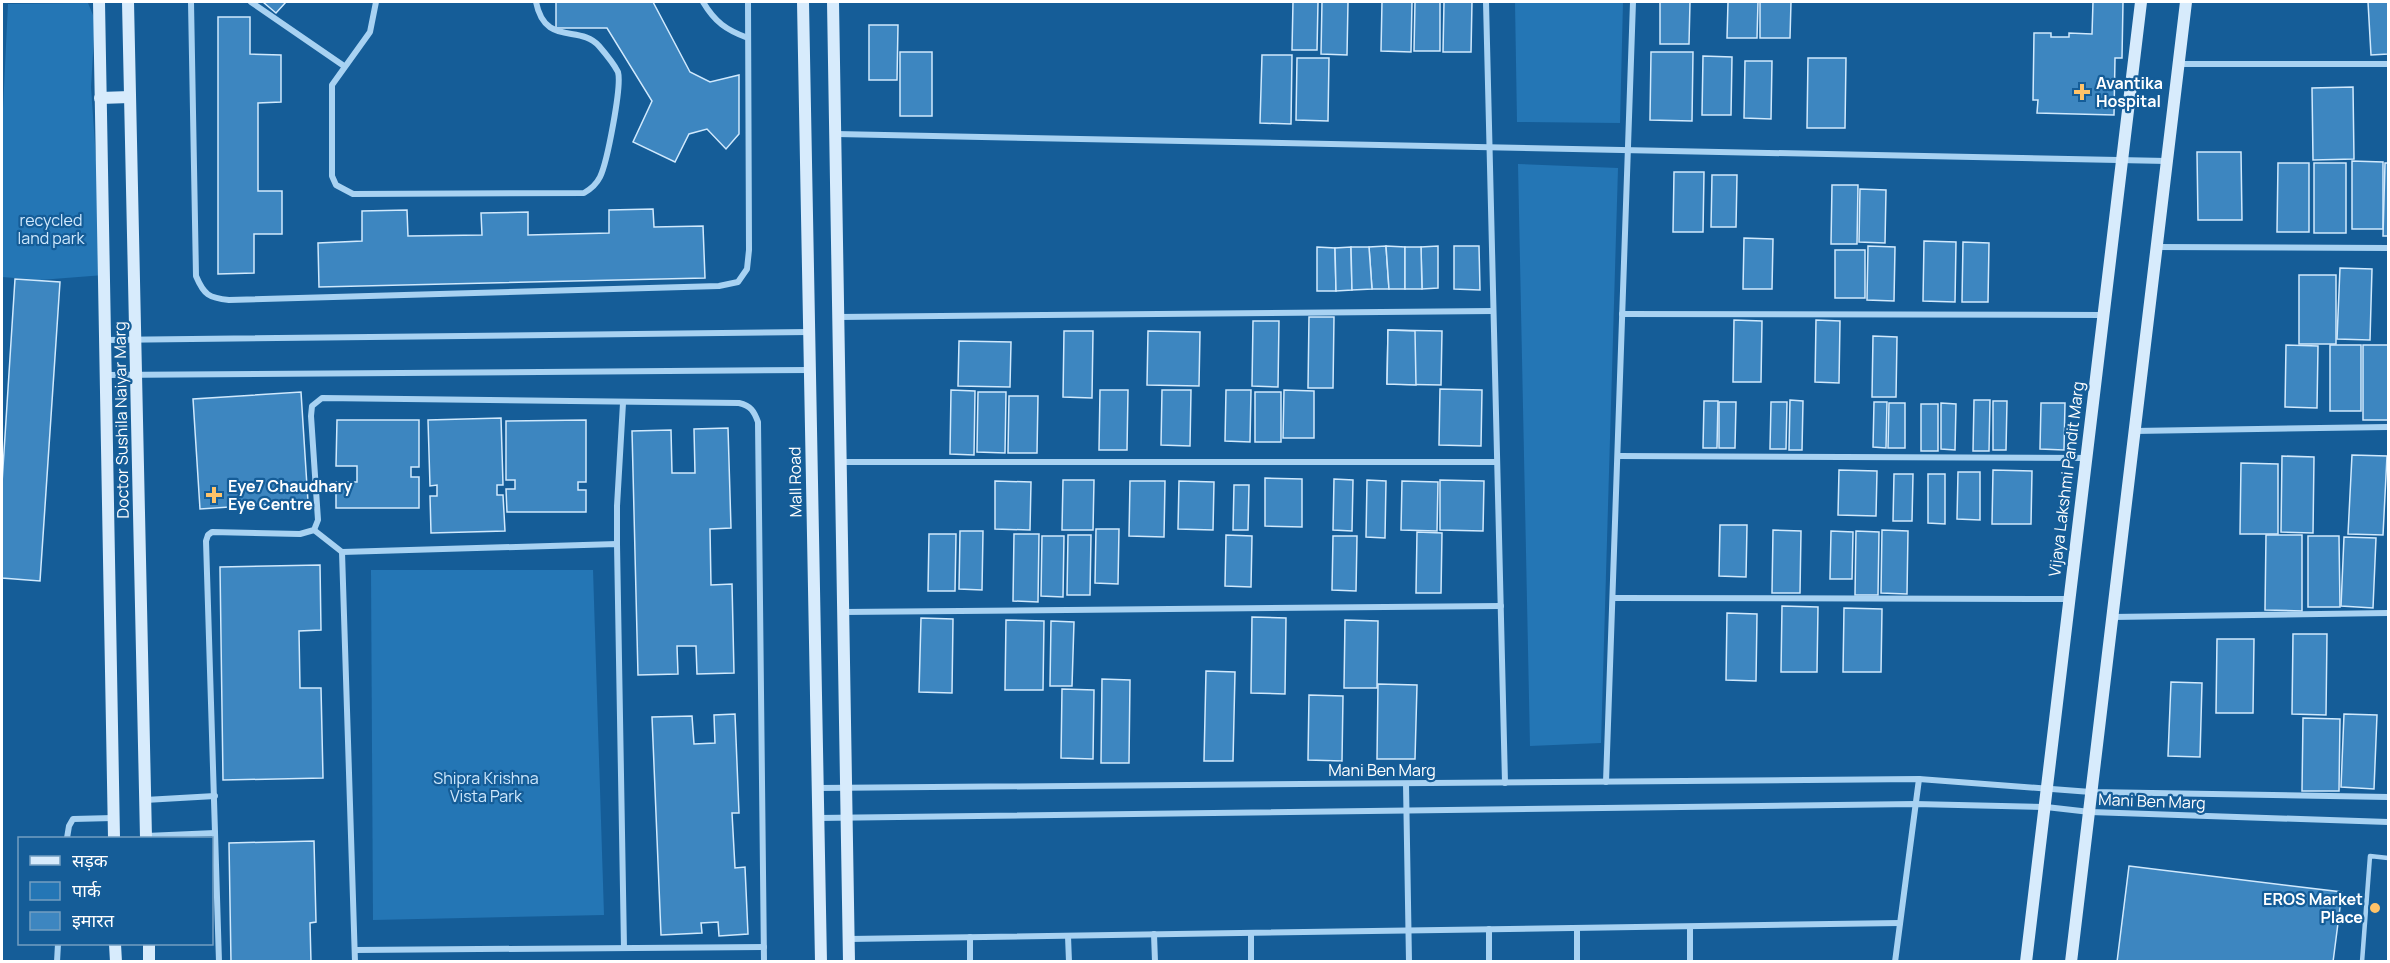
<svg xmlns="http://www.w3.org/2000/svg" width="2390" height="963" viewBox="0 0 2390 963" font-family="Manrope,'Noto Sans Devanagari',sans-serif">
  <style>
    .green { fill: #2476b5 }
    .building { fill: #3d86c0; stroke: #d0e9fd; stroke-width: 1.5 }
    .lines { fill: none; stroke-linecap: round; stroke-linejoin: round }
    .lane { stroke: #a8d2f2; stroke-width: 4.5 }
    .street { stroke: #a8d2f2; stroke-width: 6 }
    .secondary { stroke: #d7ebfc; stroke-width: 12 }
    .poi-dot { fill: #ffc369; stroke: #155d98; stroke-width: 2 }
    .labels { text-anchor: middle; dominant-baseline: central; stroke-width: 4.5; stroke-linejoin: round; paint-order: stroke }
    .poi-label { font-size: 16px; font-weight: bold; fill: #fff; stroke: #155d98; text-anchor: start }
    .park-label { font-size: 16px; fill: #d0e9fd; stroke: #155d98 }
    .street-label { font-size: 16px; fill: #fff; stroke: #155d98 }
  </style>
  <rect width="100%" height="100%" fill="#155d98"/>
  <g class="green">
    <polygon points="1515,2 1623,2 1620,123 1517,122"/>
    <polygon points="88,3 95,20 91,87 104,275 40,280 2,277 2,129 8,4"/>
    <polygon points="1518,164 1618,168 1601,743 1530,746"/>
    <polygon points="371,570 593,570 604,915 373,920"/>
  </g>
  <g class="building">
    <polygon points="263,2 286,2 276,13"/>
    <polygon points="556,2 653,2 690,72 710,82 739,75 739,134 726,149 707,129 689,134 675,162 633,142 652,101 607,28 556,28"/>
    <polygon points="1293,2 1318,2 1317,50 1292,50"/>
    <polygon points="1322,2 1348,2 1347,55 1321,54"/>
    <polygon points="1382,2 1412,2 1411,52 1381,51"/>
    <polygon points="1415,2 1440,2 1440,51 1414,51"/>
    <polygon points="1444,2 1472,2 1471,52 1443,52"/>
    <polygon points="1660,2 1690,2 1689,44 1660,44"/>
    <polygon points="1728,2 1758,2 1757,38 1727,38"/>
    <polygon points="1760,2 1791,2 1790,38 1760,38"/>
    <polygon points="2093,2 2123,2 2122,58 2115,58 2114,115 2037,113 2038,100 2033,100 2034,33 2051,33 2051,37 2069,37 2069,33 2092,34"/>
    <polygon points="2368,2 2388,2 2388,54 2371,55"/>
    <polygon points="218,17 250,17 250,54 281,55 281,102 258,103 258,191 282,191 282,234 254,234 254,273 218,274"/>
    <polygon points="869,25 898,25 897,80 869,80"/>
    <rect x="900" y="52" width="32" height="64"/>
    <polygon points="1651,52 1693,52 1692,121 1650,120"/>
    <polygon points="1262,55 1292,55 1291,124 1260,123"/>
    <polygon points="1703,56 1732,57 1731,115 1702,115"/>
    <polygon points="1297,58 1329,58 1328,121 1296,120"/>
    <polygon points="1808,58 1846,58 1845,128 1807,128"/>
    <polygon points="1745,61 1772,61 1771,119 1744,118"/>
    <polygon points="2353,87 2354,159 2313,160 2312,88"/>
    <polygon points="2197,152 2241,152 2242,220 2198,220"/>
    <polygon points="2352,161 2383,162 2383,229 2352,229"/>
    <polygon points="2278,163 2309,163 2309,232 2277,232"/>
    <rect x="2314" y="163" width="32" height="70"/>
    <polygon points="2385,163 2388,163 2388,236 2383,236"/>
    <polygon points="1674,172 1704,172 1703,232 1673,232"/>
    <polygon points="1712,175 1737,175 1736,227 1711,227"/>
    <polygon points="1832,185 1858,185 1857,244 1831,244"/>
    <polygon points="1860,189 1886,190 1885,243 1859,242"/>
    <polygon points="653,209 654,227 703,226 705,278 319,287 318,243 362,241 362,211 407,210 408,236 482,235 481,213 528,212 528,235 609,233 609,210"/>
    <polygon points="1744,238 1773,239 1772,289 1743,289"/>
    <polygon points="1924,241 1956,242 1955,302 1923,301"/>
    <polygon points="1963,242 1989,243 1988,302 1962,302"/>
    <polygon points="1386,246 1389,289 1372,289 1369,247"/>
    <polygon points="1386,246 1405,247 1405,289 1389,289"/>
    <polygon points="1438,246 1438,288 1422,289 1421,247"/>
    <polygon points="1454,246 1479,246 1480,290 1454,289"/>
    <polygon points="1868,246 1895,247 1894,301 1867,300"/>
    <polygon points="1317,247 1335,248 1336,291 1317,291"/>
    <polygon points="1351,247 1352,290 1336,291 1335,248"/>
    <polygon points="1351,247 1369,247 1372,289 1352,290"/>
    <polygon points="1405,247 1421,247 1422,289 1405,289"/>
    <rect x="1835" y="250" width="30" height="48"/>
    <polygon points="2340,268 2372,269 2370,340 2337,339"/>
    <rect x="2299" y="275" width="37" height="69"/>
    <polygon points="15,279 60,282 40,581 2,578 2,483"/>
    <polygon points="1309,317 1334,317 1333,388 1308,388"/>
    <polygon points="1734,320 1762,321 1761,382 1733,382"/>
    <polygon points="1816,320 1840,321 1839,383 1815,382"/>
    <polygon points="1253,321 1279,321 1278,387 1252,386"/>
    <polygon points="1388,330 1442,331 1441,385 1387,384"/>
    <polygon points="1388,330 1415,331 1416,385 1387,384"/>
    <polygon points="1064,331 1093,331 1092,398 1063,397"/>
    <polygon points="1148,331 1200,332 1199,386 1147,385"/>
    <polygon points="1873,336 1897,337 1896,397 1872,397"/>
    <polygon points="959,341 1011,342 1010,387 958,386"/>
    <polygon points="2286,345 2318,346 2317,408 2285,407"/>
    <rect x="2330" y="345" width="31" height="66"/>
    <rect x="2363" y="345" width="25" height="75"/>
    <polygon points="1440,389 1482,390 1481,446 1439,445"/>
    <polygon points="951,390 975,391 974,455 950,454"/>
    <polygon points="1100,390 1128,390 1127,450 1099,450"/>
    <polygon points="1162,390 1191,390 1190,446 1161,445"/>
    <polygon points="1226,390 1251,390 1250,442 1225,441"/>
    <polygon points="1284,390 1314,391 1314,438 1283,438"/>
    <polygon points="301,392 308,502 200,509 193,399"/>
    <polygon points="978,392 1006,392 1005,453 977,452"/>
    <rect x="1255" y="392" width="26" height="50"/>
    <polygon points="1009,396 1038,396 1037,453 1008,453"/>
    <polygon points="1790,400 1803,401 1802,450 1789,450"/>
    <polygon points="1974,400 1990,400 1989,451 1973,451"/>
    <polygon points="1704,401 1718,401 1717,448 1703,448"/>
    <polygon points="1993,401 2007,401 2006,450 1993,450"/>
    <polygon points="1719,402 1736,402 1735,448 1719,448"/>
    <polygon points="1771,402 1787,402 1786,449 1770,449"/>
    <polygon points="1874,402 1887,402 1886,448 1873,447"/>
    <polygon points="1889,403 1905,403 1905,448 1888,448"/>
    <polygon points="1941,403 1956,404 1955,450 1941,449"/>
    <polygon points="2041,403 2065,403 2064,450 2040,449"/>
    <rect x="1921" y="404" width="17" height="47"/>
    <polygon points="501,418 503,485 497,485 497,495 503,495 505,531 431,533 430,496 437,496 437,485 430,486 428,420"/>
    <polygon points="337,420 419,420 419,467 411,467 411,477 419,477 419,508 336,508 336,482 357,482 357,466 336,466"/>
    <polygon points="586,420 586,482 578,482 578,490 586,490 586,512 507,512 506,489 515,489 515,480 506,480 506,421"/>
    <polygon points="728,428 731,528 710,529 711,585 732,584 734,673 697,674 696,646 677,646 678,674 638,675 632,431 671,430 672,473 695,473 694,429"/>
    <polygon points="2352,455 2387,456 2383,535 2348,534"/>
    <polygon points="2282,456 2314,457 2313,533 2281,532"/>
    <polygon points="2241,463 2278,464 2278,534 2240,534"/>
    <polygon points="1839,470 1877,471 1876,516 1838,515"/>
    <polygon points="1993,470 2032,471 2031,524 1992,524"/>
    <polygon points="1958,472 1980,472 1980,520 1957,519"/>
    <polygon points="1894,474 1913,474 1912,521 1893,521"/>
    <polygon points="1928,474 1945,474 1945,524 1928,523"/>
    <polygon points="1265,478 1302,479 1302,527 1265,526"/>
    <polygon points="1334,479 1353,480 1352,531 1333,530"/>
    <polygon points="1063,480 1094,480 1093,530 1062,530"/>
    <polygon points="1367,480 1386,481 1385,538 1366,537"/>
    <polygon points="1440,480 1484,481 1483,531 1440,530"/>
    <polygon points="995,481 1031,482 1030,530 995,529"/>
    <polygon points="1130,481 1165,481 1164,537 1129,536"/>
    <polygon points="1179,481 1214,482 1213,530 1178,529"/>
    <polygon points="1402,481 1438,482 1437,531 1401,530"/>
    <polygon points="1234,485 1249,485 1248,530 1233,530"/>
    <polygon points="1720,525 1747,525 1746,577 1719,576"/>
    <polygon points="1096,529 1119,529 1118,584 1095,583"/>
    <polygon points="1773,530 1801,531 1800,593 1772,593"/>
    <polygon points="1882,530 1908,531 1907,594 1881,593"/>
    <polygon points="960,531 983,531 982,590 959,589"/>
    <polygon points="1831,531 1853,532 1852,579 1830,579"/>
    <polygon points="1856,531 1879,532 1878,595 1855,595"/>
    <polygon points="1417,532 1442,533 1441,593 1416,593"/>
    <polygon points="929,534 956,534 955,591 928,591"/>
    <polygon points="1014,534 1039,534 1038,602 1013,601"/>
    <polygon points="1068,535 1091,535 1090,595 1067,595"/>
    <polygon points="1226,535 1252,536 1251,587 1225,586"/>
    <polygon points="2266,535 2302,535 2302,611 2265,610"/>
    <polygon points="1042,536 1064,536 1063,597 1041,596"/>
    <polygon points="1333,536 1357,536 1356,591 1332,590"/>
    <polygon points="2308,536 2339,536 2340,607 2308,607"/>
    <polygon points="2344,537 2376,538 2373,608 2341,606"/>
    <polygon points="320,565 321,630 299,631 300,688 321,688 323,778 223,780 220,567"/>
    <polygon points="1782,606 1818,607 1817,672 1781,672"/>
    <polygon points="1844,608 1882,609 1881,672 1843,672"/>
    <polygon points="1727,613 1757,614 1756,681 1726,680"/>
    <polygon points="1252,617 1286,618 1285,694 1251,693"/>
    <polygon points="921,618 953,619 952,693 919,692"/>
    <polygon points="1006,620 1044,621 1043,690 1005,690"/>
    <polygon points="1345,620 1378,621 1377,688 1344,688"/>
    <polygon points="1051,621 1074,622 1072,686 1050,686"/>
    <polygon points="2293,634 2327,634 2326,715 2292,714"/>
    <polygon points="2217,639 2254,639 2253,713 2216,713"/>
    <polygon points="1206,671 1235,672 1233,761 1204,761"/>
    <polygon points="1102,679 1130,680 1129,763 1101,763"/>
    <polygon points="2171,682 2202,683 2200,757 2168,756"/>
    <polygon points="1378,684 1417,685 1415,759 1377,759"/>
    <polygon points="1062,689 1094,690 1093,759 1061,758"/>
    <polygon points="1309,695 1343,696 1342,761 1308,760"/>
    <polygon points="735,714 739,813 732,813 735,868 745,867 748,934 719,936 718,922 701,923 702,933 661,935 652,717 692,716 694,744 715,743 714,715"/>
    <polygon points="2344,714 2377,715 2374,789 2341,787"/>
    <polygon points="2303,718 2340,719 2339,791 2302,791"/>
    <polygon points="314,841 316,922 310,923 311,962 231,962 229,843"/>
    <polygon points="2129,866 2342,892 2333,962 2117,962"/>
  </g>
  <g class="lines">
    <polyline class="lane" points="2362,962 2370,856 2388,858"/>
    <g class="street">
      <path d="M 191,2 L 196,276 C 204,295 209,298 229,300 L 719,286 L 738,282 L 747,269 L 749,250 L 748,2"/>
      <polyline points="251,2 344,66"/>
      <path d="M 376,2 L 370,32 L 332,85 L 332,176 L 336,185 L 353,194 L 584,193 C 591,189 596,185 600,177 C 607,163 622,86 618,72 C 614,64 605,53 599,46 C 580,24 545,47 536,2"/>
      <path d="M 703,2 C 715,22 726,30 748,38"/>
      <polyline points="1486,2 1505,783"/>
      <polyline points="2179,64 2388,64"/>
      <polyline points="836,134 2167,161"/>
      <polyline points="2156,247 2388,248"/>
      <polyline points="1622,314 2103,315"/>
      <polyline points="838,317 1493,311"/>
      <polyline points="105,340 809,332"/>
      <polyline points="105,375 810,370"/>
      <polyline points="2134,431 2388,427"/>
      <polyline points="1618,456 2086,458"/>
      <polyline points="841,462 1497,462"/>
      <polyline points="314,530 342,552 355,962"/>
      <polyline points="617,544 617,506 623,403"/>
      <polyline points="342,552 617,544 624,948"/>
      <polyline points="1613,598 2069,599"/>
      <polyline points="843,612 1501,606"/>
      <polyline points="2112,617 2388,613"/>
      <polyline points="1606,782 1633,2"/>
      <polyline points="1406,784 1409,962"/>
      <polyline points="818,788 1919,779 2091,792 2388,797"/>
      <polyline points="145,800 215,796"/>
      <polyline points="818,818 1915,804 2046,807 2090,812 2388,822"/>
      <polyline points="146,836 215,833"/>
      <polyline points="67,838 69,826 73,819 113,818"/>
      <polyline points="1690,927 1690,962"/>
      <polyline points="1577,928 1577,962"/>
      <polyline points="1251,933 1251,962"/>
      <polyline points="1154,934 1155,962"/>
      <polyline points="1068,936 1069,962"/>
      <polyline points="970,937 970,962"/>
      <polyline points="849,939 1900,923"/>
      <polyline points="355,950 764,947"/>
      <polyline points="57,962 58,944"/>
      <path d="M 219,962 L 206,541 L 208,535 L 212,532 L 300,534 L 314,530 L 318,520 L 311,416 L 312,406 L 322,398 L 739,403 C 751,406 754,411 758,422 L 764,962"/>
      <polyline points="1489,962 1489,929"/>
      <polyline points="1895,962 1919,779"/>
    </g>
    <g class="secondary">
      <polyline points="99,2 114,838"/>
      <polyline points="128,2 146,838"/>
      <polyline points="803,2 821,962"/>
      <polyline points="833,2 849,962"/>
      <polyline points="100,98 130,97"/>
      <polyline points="115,944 116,962"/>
      <polyline points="149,944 149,962"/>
      <polyline points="2026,962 2141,2"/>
      <polyline points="2071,962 2186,2"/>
    </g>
  </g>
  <g class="poi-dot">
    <path d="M2079 83h6v6h6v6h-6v6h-6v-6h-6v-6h6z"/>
    <path d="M211 486h6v6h6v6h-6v6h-6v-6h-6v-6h6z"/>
    <circle cx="2375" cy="908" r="6"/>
  </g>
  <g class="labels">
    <g class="poi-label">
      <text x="2096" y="83">Avantika<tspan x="2096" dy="18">Hospital</tspan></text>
      <text x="228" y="486">Eye7 Chaudhary<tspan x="228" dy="18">Eye Centre</tspan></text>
      <text x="2363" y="899" text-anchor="end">EROS Market<tspan x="2363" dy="18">Place</tspan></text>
    </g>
    <g class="park-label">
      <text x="51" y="220">recycled<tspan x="51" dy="18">land park</tspan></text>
      <text x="486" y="778">Shipra Krishna<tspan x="486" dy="18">Vista Park</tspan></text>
    </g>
    <g class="street-label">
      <text transform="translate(121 420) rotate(-91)">Doctor Sushila Naiyar Marg</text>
      <text transform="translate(2066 479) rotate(-83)">Vijaya Lakshmi Pandit Marg</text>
      <text transform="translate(795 482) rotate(-91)">Mall Road</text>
      <text x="1382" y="770">Mani Ben Marg</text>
      <text transform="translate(2152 801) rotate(2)">Mani Ben Marg</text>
    </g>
  </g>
  <rect width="2390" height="963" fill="none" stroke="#ffffff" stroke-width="6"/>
  <rect x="18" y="837" width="195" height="108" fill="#155d98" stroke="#739ec1" stroke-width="1.5"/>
  <rect x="30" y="856" width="30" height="9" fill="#d7ebfc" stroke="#739ec1" stroke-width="1.5"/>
  <text x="72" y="867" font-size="18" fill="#ffffff">सड़क</text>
  <rect x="30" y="882" width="30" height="18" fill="#2476b5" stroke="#739ec1" stroke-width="1.5"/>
  <text x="72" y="897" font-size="18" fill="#ffffff">पार्क</text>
  <rect x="30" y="912" width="30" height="18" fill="#3d86c0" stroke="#739ec1" stroke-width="1.5"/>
  <text x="72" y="927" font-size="18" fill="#ffffff">इमारत</text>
</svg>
